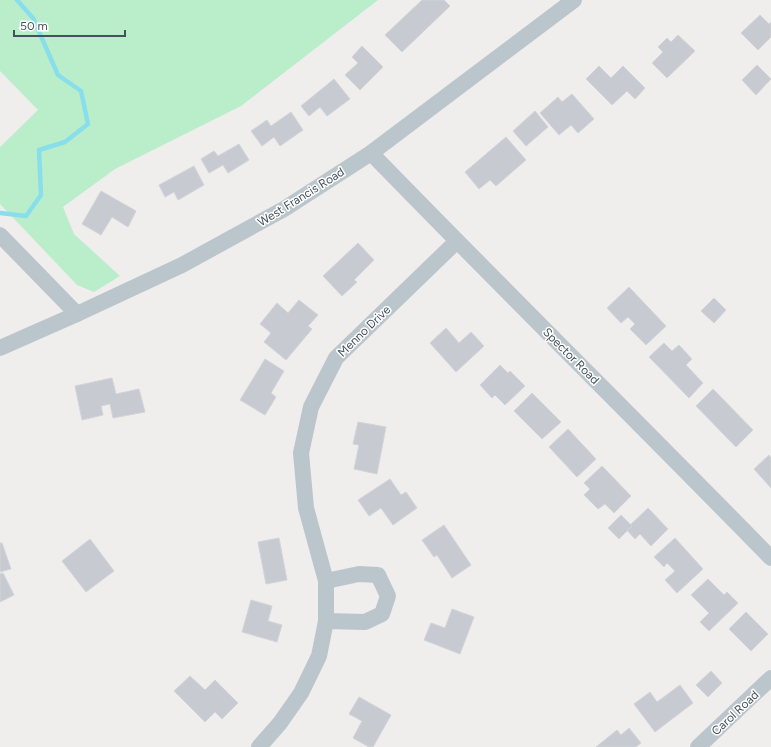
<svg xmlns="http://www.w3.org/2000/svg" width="771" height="747" viewBox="0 0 771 747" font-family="Figtree,sans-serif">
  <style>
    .green { fill: #baeeca }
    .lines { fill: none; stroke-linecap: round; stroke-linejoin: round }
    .stream { stroke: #88dfeb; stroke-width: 4.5 }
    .building { fill: #c7cad0; stroke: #d1d4d9 }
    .minor { stroke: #bbc6cc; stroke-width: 16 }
    .labels { text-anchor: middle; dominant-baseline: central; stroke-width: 3; stroke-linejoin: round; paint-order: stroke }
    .street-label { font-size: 12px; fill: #45525a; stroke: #fff }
  </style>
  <rect width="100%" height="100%" fill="#f0eded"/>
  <polygon class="green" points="0,0 378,0 241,106 115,169 63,207 74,234 120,276 94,292 77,285 0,204 0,147 38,110 0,71"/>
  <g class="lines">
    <polyline class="stream" points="0,213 26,216 41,195 39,150 65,142 88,124 81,91 58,75 33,18 17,0"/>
  </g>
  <g class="building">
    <polygon points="422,0 444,0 450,6 402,52 385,35"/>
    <polygon points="760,15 769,24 771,22 771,37 758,50 741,33"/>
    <polygon points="678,35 695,51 667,78 652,63 663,52 658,47 667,38 671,42"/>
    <polygon points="362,46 383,67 360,90 345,75 358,63 352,57"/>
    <polygon points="757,65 771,79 756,95 742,80"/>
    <polygon points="599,66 611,78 623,66 645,88 635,99 627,91 612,105 586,79"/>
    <polygon points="334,79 350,99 327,116 320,107 309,116 301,106"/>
    <polygon points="572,94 594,119 578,133 571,125 559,135 540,113 558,97 562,102"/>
    <polygon points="535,111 548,127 526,146 513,131"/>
    <polygon points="291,112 303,130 280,146 274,137 262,146 251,131 267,120 271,126"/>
    <polygon points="506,137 526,160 496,186 490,180 479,189 465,172"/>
    <polygon points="239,144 249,160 228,173 223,165 209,173 201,159 214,151 218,156"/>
    <polygon points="194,166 204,185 178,200 174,192 165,197 159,185"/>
    <polygon points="101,191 136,211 128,227 112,217 101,235 82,224"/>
    <polygon points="358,243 374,260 354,280 357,282 342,296 323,276"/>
    <polygon points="629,287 666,326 646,345 630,329 635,324 628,317 621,323 607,308"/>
    <polygon points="714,298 726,310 714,323 701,311"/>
    <polygon points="299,300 318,315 308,326 312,329 286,360 264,342 271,333 260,324 277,303 288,313"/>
    <polygon points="446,328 459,343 471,332 484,346 456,372 430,343"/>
    <polygon points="664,343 672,351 679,345 692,359 686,365 703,383 689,398 649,357"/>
    <polygon points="265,359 284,371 271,393 276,397 265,415 240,400"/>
    <polygon points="500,365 508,373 510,371 525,386 505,405 495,395 492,398 480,385"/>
    <polygon points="112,378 116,394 139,389 145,412 113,418 110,404 101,406 103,415 82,420 75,386"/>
    <polygon points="713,389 753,430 736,447 696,406"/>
    <polygon points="532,393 561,422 542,439 514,411"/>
    <polygon points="358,422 386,427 377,474 354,469 359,445 353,444"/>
    <polygon points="568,429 596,459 577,477 549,447"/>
    <polygon points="769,455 771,458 771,488 754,469"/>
    <polygon points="602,466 631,496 614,513 605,504 598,509 584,495 590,489 584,483"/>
    <polygon points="390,479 401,495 406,492 417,508 393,525 381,508 369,516 358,500"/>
    <polygon points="648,508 668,529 651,546 640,534 635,539 626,529"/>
    <polygon points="621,515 632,526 619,539 608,528"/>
    <polygon points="444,525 471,565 452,578 437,555 434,557 422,540"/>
    <polygon points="279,538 287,580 266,584 258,542"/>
    <polygon points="675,538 703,569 677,593 665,580 675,571 667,563 664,567 654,557"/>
    <polygon points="90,539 114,571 86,592 62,561"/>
    <polygon points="0,543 2,543 11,569 0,572"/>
    <polygon points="3,573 14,595 0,602 0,574"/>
    <polygon points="708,579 724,595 727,592 738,603 709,631 700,622 709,613 691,595"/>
    <polygon points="251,600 272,606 268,621 282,625 277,642 242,632"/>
    <polygon points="452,609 474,617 460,654 424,640 431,623 445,628"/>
    <polygon points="746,612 768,634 751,651 729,629"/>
    <polygon points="711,671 722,683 708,697 696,685"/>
    <polygon points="190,676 205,690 215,680 238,703 222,719 215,712 205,722 174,691"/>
    <polygon points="680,685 693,703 655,732 634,704 650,692 657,702"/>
    <polygon points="359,697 391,715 373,747 369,747 353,738 362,721 349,714"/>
    <polygon points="629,728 641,743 636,747 596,747 617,730 621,735"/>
  </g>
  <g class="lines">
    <g class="minor">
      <path d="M 371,153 C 503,289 638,422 771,558"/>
      <polyline points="0,235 77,314"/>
      <polyline points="0,348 77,314 182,265 284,209 371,153 574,0"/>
      <polyline points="326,621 365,622 382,614 388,596 378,575 359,574 326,581"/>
      <polyline points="259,747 280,723 301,693 319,656 326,621 326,581 306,508 301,453 311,407 336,358 457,241"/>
      <polyline points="698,747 771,678"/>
    </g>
  </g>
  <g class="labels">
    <g class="street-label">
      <text transform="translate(301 197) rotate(-32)">West Francis Road</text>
      <text transform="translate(364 331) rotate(-44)">Menno Drive</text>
      <text transform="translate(571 356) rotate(45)">Spector Road</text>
      <text transform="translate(735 713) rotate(-43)">Carol Road</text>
    </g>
  </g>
  <path d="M14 30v6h111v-6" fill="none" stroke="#45525a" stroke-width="2"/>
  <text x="20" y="30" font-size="12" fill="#45525a" stroke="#ffffff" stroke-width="3" paint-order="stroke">50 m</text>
</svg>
